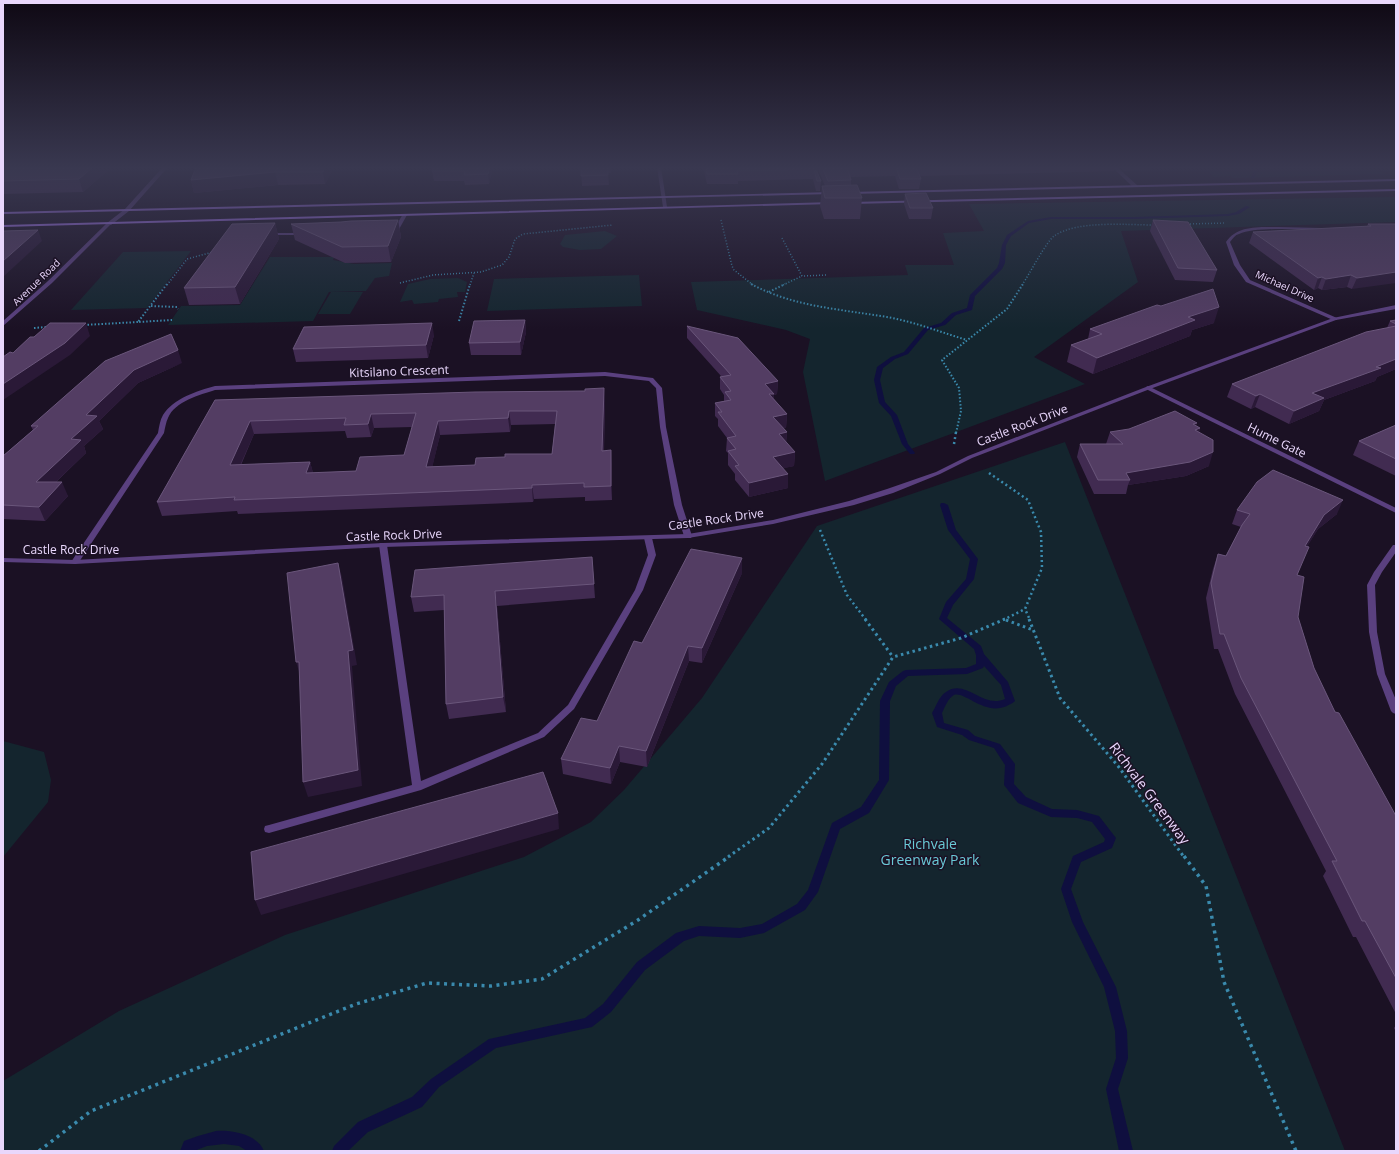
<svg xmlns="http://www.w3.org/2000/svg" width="1399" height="1154" viewBox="0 0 1399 1154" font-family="'Open Sans',sans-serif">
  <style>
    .green { fill: #14252e }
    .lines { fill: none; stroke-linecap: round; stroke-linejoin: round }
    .stream { fill: #0f0f3f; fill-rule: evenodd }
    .path-far4 { stroke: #3a8aad; stroke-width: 1.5; stroke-dasharray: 1 2; stroke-linecap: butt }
    .path-far3 { stroke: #3a8aad; stroke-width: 2; stroke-dasharray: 1.5 2; stroke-linecap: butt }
    .path-far2 { stroke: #3a8aad; stroke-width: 2.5; stroke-dasharray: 2 3; stroke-linecap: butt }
    .path-far1 { stroke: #3a8aad; stroke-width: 3; stroke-dasharray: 2.5 3.5; stroke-linecap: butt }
    .path { stroke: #3a8aad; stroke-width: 3.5; stroke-dasharray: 3 4.5; stroke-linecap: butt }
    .service { fill: #5a407f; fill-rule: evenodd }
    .minor { fill: #5a407f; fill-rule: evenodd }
    .tertiary { fill: #5a407f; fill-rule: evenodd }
    .secondary { fill: #a877f3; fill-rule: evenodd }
    .wall { fill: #412b51; fill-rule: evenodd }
    .shaded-wall { fill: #2a1937 }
    .building { fill: #533d63; stroke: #6a567b; fill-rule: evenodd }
    .labels { text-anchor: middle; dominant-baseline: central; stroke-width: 3; stroke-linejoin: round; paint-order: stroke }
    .far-street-label { font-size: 10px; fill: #e9d7fc; stroke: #1b1124 }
    .street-label { font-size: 12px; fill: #e9d7fc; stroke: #1b1124 }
    .near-street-label { font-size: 14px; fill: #e9d7fc; stroke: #1b1124 }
    .near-park-label { font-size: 14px; fill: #69c9d6; stroke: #1b1124 }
  </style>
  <rect width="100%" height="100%" fill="#1b1124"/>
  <g class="green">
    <polygon points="1207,167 1372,167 1385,174 1232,178 1231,176 1213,177"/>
    <polygon points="1396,197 1396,222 1121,231 1138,282 1034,357 1085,384 825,481 803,372 810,339 786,330 697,310 691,282 908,275 905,265 954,265 943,233 984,231 969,204"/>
    <polygon points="605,231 617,236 601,249 580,250 563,247 560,244 565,235"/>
    <polygon points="191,251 147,308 71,310 123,252"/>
    <polygon points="270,257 334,257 333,260 354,264 392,263 389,276 375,278 366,291 329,292 313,321 168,325 181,306 240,305"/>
    <polygon points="639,275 642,306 487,311 494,279"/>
    <polygon points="458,278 467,282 465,292 457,292 458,297 439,299 438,302 414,304 412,300 400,302 408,284 430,279"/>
    <polygon points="331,292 363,292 350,314 318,314"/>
    <polygon points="1065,442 1345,1151 3,1151 3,1081 119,1011 285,935 524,857 591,822 624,790 702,698 817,526"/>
    <polygon points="3,741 44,752 51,780 48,802 3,857"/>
  </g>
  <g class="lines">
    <g class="stream">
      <polygon points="1259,167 1265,167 1256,173 1255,178 1251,178 1253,171"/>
      <polygon points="1246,206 1250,207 1239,214 1228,216 1135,219 1051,219 1029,223 1011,236 1006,245 1005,263 1002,269 975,296 972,310 956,315 945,325 928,330 908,354 895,359 883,368 880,380 885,402 897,415 908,444 915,453 914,454 910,454 902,444 891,416 879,403 874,380 877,367 891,357 904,352 924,328 941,323 952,313 967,308 970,295 997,268 999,263 1002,245 1007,235 1028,221 1051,217 1135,217 1228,214 1236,212"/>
      <path d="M 941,503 L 944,503 L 948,505 L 956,530 L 978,559 L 974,579 L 953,605 L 947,618 L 981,646 L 984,654 L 1008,682 L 1015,701 C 1012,704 1010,704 1007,706 C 984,716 965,691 954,695 C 948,698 945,707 942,713 L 944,723 L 968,730 L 975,736 L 1000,744 L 1015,764 L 1014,784 L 1026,797 L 1052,809 L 1077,810 L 1099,816 L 1116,838 L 1112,848 L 1081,862 L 1071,889 L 1083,922 L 1116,987 L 1127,1031 L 1128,1058 L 1118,1089 L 1133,1151 L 1119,1151 L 1106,1089 L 1116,1058 L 1115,1031 L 1104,987 L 1072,922 L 1061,889 L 1073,856 L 1104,842 L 1105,839 L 1092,822 L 1077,818 L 1051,817 L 1018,803 L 1004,785 L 1005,765 L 994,748 L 969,740 L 962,735 L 937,727 L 932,713 C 936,707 939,696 946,692 C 966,678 982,709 1005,699 L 1001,685 L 984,666 L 983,668 L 967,674 L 908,676 L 896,686 L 890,701 L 889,780 L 869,813 L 840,829 L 818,892 L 805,910 L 764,933 L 740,938 L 699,936 L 684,941 L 645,970 L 611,1012 L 592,1027 L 496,1048 L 439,1087 L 422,1107 L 368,1132 L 348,1151 L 332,1151 L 334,1146 L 358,1122 L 412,1097 L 431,1079 L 489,1039 L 585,1018 L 603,1004 L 637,962 L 676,933 L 699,926 L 740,928 L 762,924 L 797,904 L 808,890 L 832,823 L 861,807 L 879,780 L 880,701 L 889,682 L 903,671 L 906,670 L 966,668 L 976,664 L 976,655 L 974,649 L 939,619 L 946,602 L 966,579 L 970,559 L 948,530 L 940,505 Z"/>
      <path d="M 216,1131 C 232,1130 257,1134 264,1151 L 247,1151 L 239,1146 L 224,1144 L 207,1146 L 194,1151 L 180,1151 L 184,1141 L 198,1136 Z"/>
    </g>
    <g class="path-far4">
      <polyline points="721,220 732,266 734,270 753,285"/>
      <polyline points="1187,224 1226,223"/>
      <polyline points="782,238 802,276 828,275"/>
      <polyline points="400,283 433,275 481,272 502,265 509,257 515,239 523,234 613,225"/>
      <polyline points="167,285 187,259 213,252"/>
      <polyline points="470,285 474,273"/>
      <polyline points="783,285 802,276"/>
      <path d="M 1022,285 C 1029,275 1046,242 1054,236 C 1077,220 1127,225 1154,225"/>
    </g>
    <g class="path-far3">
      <polyline points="167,284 138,322 172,320"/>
      <path d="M 751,284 C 794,307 840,309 887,317 C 915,322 940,332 967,340"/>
      <polyline points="769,292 785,284"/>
      <polyline points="151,306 177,307 178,309"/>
      <polyline points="459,321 470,284"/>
      <polyline points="84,325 138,322"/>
      <polyline points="34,328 47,327"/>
      <polyline points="956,433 961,411 959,388 942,360 1007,309 1023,284"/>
    </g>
    <g class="path-far2">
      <polyline points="954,444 956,432"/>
      <polyline points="989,473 1028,500 1041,532 1042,568 1025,609 1030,620"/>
      <polyline points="820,530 847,595 866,620"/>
      <polyline points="1003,620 1025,609"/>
    </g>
    <g class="path-far1">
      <polyline points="865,619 893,657"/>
      <polyline points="1029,619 1060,698 1118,766 1184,857"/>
      <polyline points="1006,620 1033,630"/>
      <polyline points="728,857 769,828 822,764 893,657 961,638 1005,619"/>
    </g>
    <g class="path">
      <polyline points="1184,856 1206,886 1224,982 1296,1151"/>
      <polyline points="39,1151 91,1111 356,1004 427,983 491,986 542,979 638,920 730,856"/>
    </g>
    <g class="service">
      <polygon points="403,214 407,215 398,231 390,232 390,230 394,229"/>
      <polygon points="266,233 305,233 307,234 305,235 268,235 266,234"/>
      <polygon points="645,536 651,536 652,538 656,555 643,590 574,709 544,737 421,790 269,833 265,832 264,829 265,826 269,825 412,785 379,545 380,543 386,543 387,545 421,781 538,733 568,705 635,590 648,555 644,538"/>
    </g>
    <g class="minor">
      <polygon points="163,167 168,167 129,211 111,225 107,225 107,223 125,209"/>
      <polygon points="657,167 661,167 667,207 665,208 663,207"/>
      <polygon points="1112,167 1117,167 1137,185 1137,187 1133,187"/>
      <path d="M 1279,227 L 1321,228 L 1323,229 L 1321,230 C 1301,230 1257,226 1239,234 C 1235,235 1233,238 1230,242 L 1240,265 L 1250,280 L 1337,318 L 1337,320 L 1333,320 L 1246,282 L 1234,265 L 1226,242 C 1237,225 1260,227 1279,227 Z"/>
      <path d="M 605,372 L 653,378 L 662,388 L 666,427 L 682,505 L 692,536 L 691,538 L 688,538 L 684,536 L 674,505 L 660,427 L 656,388 L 649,381 L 605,376 L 215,390 C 200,395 175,401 168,418 C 166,422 165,428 164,433 L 79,562 L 75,564 L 71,562 L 158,433 C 159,427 160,420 163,415 C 174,398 197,391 215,386 Z"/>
      <polygon points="1148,386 1396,508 1396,513 1146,389 1146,387"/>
      <polygon points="1393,545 1396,545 1396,552 1382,572 1375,585 1377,632 1385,674 1396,700 1396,714 1393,713 1391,711 1377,674 1369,632 1367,585 1374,572"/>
    </g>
    <g class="tertiary">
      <polygon points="107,223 111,224 52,283 3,326 3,321 48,281"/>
      <polygon points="1396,305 1396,309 1336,320 1150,389 972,458 940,474 893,493 854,505 773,524 688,538 383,547 75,564 3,562 3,558 75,560 383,543 688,534 773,520 849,501 887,489 936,472 968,456 1146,387 1333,318"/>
    </g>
    <g class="secondary">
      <polygon points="1396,179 1396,181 849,194 847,193 849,192"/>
      <polygon points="1396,189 1396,191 851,204 849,203 851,202"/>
      <polygon points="833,192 833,193 831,194 3,214 3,212"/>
      <polygon points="833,202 833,204 831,204 3,227 3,225"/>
    </g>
  </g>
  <g class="wall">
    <polygon points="3,167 112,167 83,192 3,194"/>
    <polygon points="196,167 334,167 325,184 278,185 194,193 191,180"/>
    <polygon points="493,167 489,184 465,185 464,181 434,181 432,171"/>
    <polygon points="581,167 611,167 611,173 608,173 609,185 582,186"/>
    <polygon points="703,167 815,167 821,181 820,191 816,191 813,179 738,181 738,184 707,184"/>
    <polygon points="817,167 1115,167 1114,171 919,176 921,179 919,189 899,189 895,176 850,177 851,180 851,185 862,198 860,219 824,219 820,206 822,186 825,186"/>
    <polygon points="1120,167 1151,167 1150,170 1124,171"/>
    <polygon points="905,194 933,208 931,219 909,219 904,204"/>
    <polygon points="398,220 401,237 391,262 345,263 295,240 291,224"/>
    <polygon points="1153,220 1217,270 1213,282 1175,280 1150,231"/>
    <polygon points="275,223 279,239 240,304 189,305 184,288"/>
    <polygon points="1368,224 1396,224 1352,289 1347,287 1322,290 1318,288 1314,290 1249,243 1253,232 1367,226"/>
    <polygon points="525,320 526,332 521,355 471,355 469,343"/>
    <polygon points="1396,320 1396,369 1377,377 1375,381 1324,400 1319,411 1289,424 1255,407 1251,409 1227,397 1232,384 1387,328 1390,321"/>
    <polygon points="1214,323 1192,330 1190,336 1093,374 1067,362 1071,345 1088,339 1090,329"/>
    <polygon points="687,326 778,381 777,394 774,395 774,399 787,414 786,428 783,428 787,432 786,443 795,452 794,466 783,468 788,488 749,497 735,480 735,474 728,465 728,453 726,451 727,438 718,426 718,419 715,416 715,403 724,401 724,395 720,389 720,377 721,376 687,338"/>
    <polygon points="434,335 428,358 296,362 293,349"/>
    <polygon points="182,363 138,383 99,421 103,429 84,446 86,453 56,482 68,496 45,521 3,519 3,456 33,430 31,426"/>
    <path d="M 215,400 L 605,401 L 604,451 L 612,464 L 612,500 L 585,501 L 585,497 L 534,499 L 533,502 L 238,514 L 237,511 L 162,516 L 157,502 ZM 555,424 L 552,454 L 505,457 L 475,465 L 432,467 L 440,435 L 510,432 L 511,425 ZM 412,427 L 404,455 L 356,471 L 313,473 L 310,462 L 241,465 L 254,434 L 345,431 L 347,438 L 371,437 L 374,428 Z"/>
    <polygon points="1396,425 1396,476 1353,455 1359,441"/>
    <polygon points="1196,426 1200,428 1199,433 1209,466 1186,476 1128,485 1126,494 1094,494 1077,457 1080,444 1106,444 1110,432"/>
    <polygon points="1237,510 1337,514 1318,529 1307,546 1297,575 1298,617 1314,668 1335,712 1396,816 1396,1014 1356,937 1353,937 1323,876 1326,871 1235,694 1218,649 1214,649 1206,598 1213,569 1218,554 1226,556 1241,527 1232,524"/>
    <polygon points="592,557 595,598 497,606 506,712 449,719 446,704 444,610 414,612 411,597"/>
    <polygon points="742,573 702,663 689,661 647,767 620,762 611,784 563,774 561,759 597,721 642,643"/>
    <polygon points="1396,1025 1396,1032 1394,1028"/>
  </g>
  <g class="shaded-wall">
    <polygon points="93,167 112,167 83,192 79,179"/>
    <polygon points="325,167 334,167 325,184 323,172"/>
    <polygon points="490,167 493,167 489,184 488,174"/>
    <polygon points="275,172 278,185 194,193 191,180"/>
    <polygon points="398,220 401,237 391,262 388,246"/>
    <polygon points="275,223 279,239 240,304 235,287"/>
    <polygon points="38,230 42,241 3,277 3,261"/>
    <polygon points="1396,272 1396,283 1352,289 1357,278"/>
    <polygon points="1351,275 1347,287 1322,290 1326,279"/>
    <polygon points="1322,277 1318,288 1314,290 1318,278"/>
    <polygon points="1219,307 1214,323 1192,330 1190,336 1093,374 1097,358 1188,317"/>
    <polygon points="525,320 526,332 521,355 520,342"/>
    <polygon points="86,323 90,336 70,355 3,400 3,384"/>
    <polygon points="432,323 434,335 428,358 426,345"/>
    <polygon points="178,350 182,363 138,383 99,421 103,429 84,446 86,453 42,495 36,482 71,439 86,415 134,370"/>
    <polygon points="1396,359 1396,369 1377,377 1375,381 1324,400 1319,411 1289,424 1294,411 1312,393"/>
    <polygon points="778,381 777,394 774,395 773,407 765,384"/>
    <polygon points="604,388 605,401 603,464 602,451"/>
    <polygon points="1260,394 1255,407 1251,409 1256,396"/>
    <polygon points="509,411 511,425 510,432 508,418"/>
    <polygon points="371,414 374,428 371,437 368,424"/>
    <polygon points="787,414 786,428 773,430 773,417"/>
    <polygon points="250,421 254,434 234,479 230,465"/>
    <polygon points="438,421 440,435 429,481 426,467"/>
    <polygon points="1197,423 1195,430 1200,428 1196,442 1193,424"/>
    <polygon points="787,432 786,445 779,434"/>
    <polygon points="611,450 612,464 612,500 611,486"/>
    <polygon points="795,452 794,466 773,471 773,457"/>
    <polygon points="1213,452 1209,466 1186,476 1128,485 1130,480 1126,473"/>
    <polygon points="310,462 314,476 306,473"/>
    <polygon points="788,474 788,488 749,497 749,483"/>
    <polygon points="62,482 68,496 45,521 39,507"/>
    <polygon points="532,485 534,499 533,502 532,488"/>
    <polygon points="1343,500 1337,514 1318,529 1299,560 1305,546 1324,515"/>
    <polygon points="742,558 742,573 702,663 702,648"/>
    <polygon points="338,563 342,577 357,665 352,666 362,786 308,797 303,782"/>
    <polygon points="495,591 497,606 506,712 503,697"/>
    <polygon points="688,646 689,661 647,767 646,751"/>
    <polygon points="296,662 299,662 301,678"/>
    <polygon points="619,746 620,762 611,784 610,768"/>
    <polygon points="558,813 559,829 261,915 255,900"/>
  </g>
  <g class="building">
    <polygon points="3,167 93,167 79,179 3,181"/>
    <polygon points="196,167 325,167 323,172 275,172 191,180"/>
    <polygon points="433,167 490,167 488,174 464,175 465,171 432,171"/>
    <polygon points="581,167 608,167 608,175 581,176"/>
    <polygon points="706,167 815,167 821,181 817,181 814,169 737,171 738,174 707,174"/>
    <polygon points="822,167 847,167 851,180 828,181"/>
    <polygon points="896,167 916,167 921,179 900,179"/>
    <polygon points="857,185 862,198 825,198 822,186"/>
    <polygon points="926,193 933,208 910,208 905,194"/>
    <polygon points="398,220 388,246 342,247 291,224 341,222 351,221"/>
    <polygon points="1153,220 1188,222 1217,270 1178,268"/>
    <polygon points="275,223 235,287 184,288 232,224"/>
    <polygon points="1368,224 1396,224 1396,272 1357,278 1351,275 1326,279 1322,277 1318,278 1253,232 1371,226"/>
    <polygon points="38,230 3,261 3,231"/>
    <polygon points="1213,289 1219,307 1188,317 1195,320 1097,358 1071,345 1102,334 1090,329 1157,305 1161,306"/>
    <polygon points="525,320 520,342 469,343 474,321"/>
    <polygon points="1396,320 1396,324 1390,321"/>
    <polygon points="50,323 86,323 65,343 3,384 3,357 10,352 13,353 30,337 34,337"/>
    <polygon points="432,323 426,345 293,349 304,327"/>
    <polygon points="687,326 738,338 778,381 765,384 774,394 769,394 787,414 773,417 787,432 779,434 795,452 773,457 788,474 749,483 735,466 739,465 728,451 736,449 727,438 736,436 718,412 722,412 715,403 731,400 725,392 731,391 720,377 731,375"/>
    <polygon points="1396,326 1396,359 1376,367 1381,368 1312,393 1324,398 1294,411 1260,394 1256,396 1232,384 1366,332"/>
    <polygon points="171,334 178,350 134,370 86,415 97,416 71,439 81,440 36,482 62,482 39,507 3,505 3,456 38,426 31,426 105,361"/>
    <path d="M 604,388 L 602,451 L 611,450 L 611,486 L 584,487 L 584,483 L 532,485 L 532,488 L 234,500 L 235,497 L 157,502 L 215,400 L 475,392 L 585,391 L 585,389 ZM 509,411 L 557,411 L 552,454 L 505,454 L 505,457 L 476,458 L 475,465 L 426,467 L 438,421 L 508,418 ZM 416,413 L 404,455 L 360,457 L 356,471 L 306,473 L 310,462 L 230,465 L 250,421 L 346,418 L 344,425 L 368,424 L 371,414 Z"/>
    <polygon points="1175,411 1197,423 1193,424 1200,428 1195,430 1213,440 1213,452 1190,462 1126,473 1130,480 1098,480 1080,444 1123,444 1110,432 1129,429"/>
    <polygon points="1396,425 1396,459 1359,441"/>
    <polygon points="1273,470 1343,500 1324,515 1305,546 1309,547 1297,575 1304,577 1298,617 1314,668 1335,712 1339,713 1396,816 1396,978 1365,921 1362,921 1332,861 1337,861 1241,678 1224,634 1220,634 1211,583 1218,554 1226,556 1242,525 1250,514 1237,510 1257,482"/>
    <polygon points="691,549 742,558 702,648 688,646 646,751 619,746 610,768 561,759 581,718 597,721 634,641 642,643"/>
    <polygon points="592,557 594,584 495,591 503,697 446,704 444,595 411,597 415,570"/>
    <polygon points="338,563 353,650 348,651 358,770 303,782 299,662 296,662 287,573"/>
    <polygon points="543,772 558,813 255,900 251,852"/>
  </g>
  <linearGradient id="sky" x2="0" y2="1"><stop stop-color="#0f0914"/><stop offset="0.51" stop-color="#393850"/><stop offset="1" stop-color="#393850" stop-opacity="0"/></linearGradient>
  <rect width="1399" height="329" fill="url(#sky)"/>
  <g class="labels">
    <g class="far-street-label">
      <text transform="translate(36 282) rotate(-44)">Avenue Road</text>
      <text transform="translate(1285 286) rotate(24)">Michael Drive</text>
    </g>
    <g class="street-label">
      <text transform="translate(399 371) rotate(-2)">Kitsilano Crescent</text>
      <text transform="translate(1022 425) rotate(-21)">Castle Rock Drive</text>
      <text transform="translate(1277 440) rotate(26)">Hume Gate</text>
      <text transform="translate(716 519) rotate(-8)">Castle Rock Drive</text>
      <text transform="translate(394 535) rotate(-2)">Castle Rock Drive</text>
      <text x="71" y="549">Castle Rock Drive</text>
    </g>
    <g class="near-street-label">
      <text transform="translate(1150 793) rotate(53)">Richvale Greenway</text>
    </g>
    <g class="near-park-label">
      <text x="930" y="843">Richvale<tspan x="930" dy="16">Greenway Park</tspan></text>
    </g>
  </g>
  <rect width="1399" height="1154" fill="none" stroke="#e9d7fc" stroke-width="8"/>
</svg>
